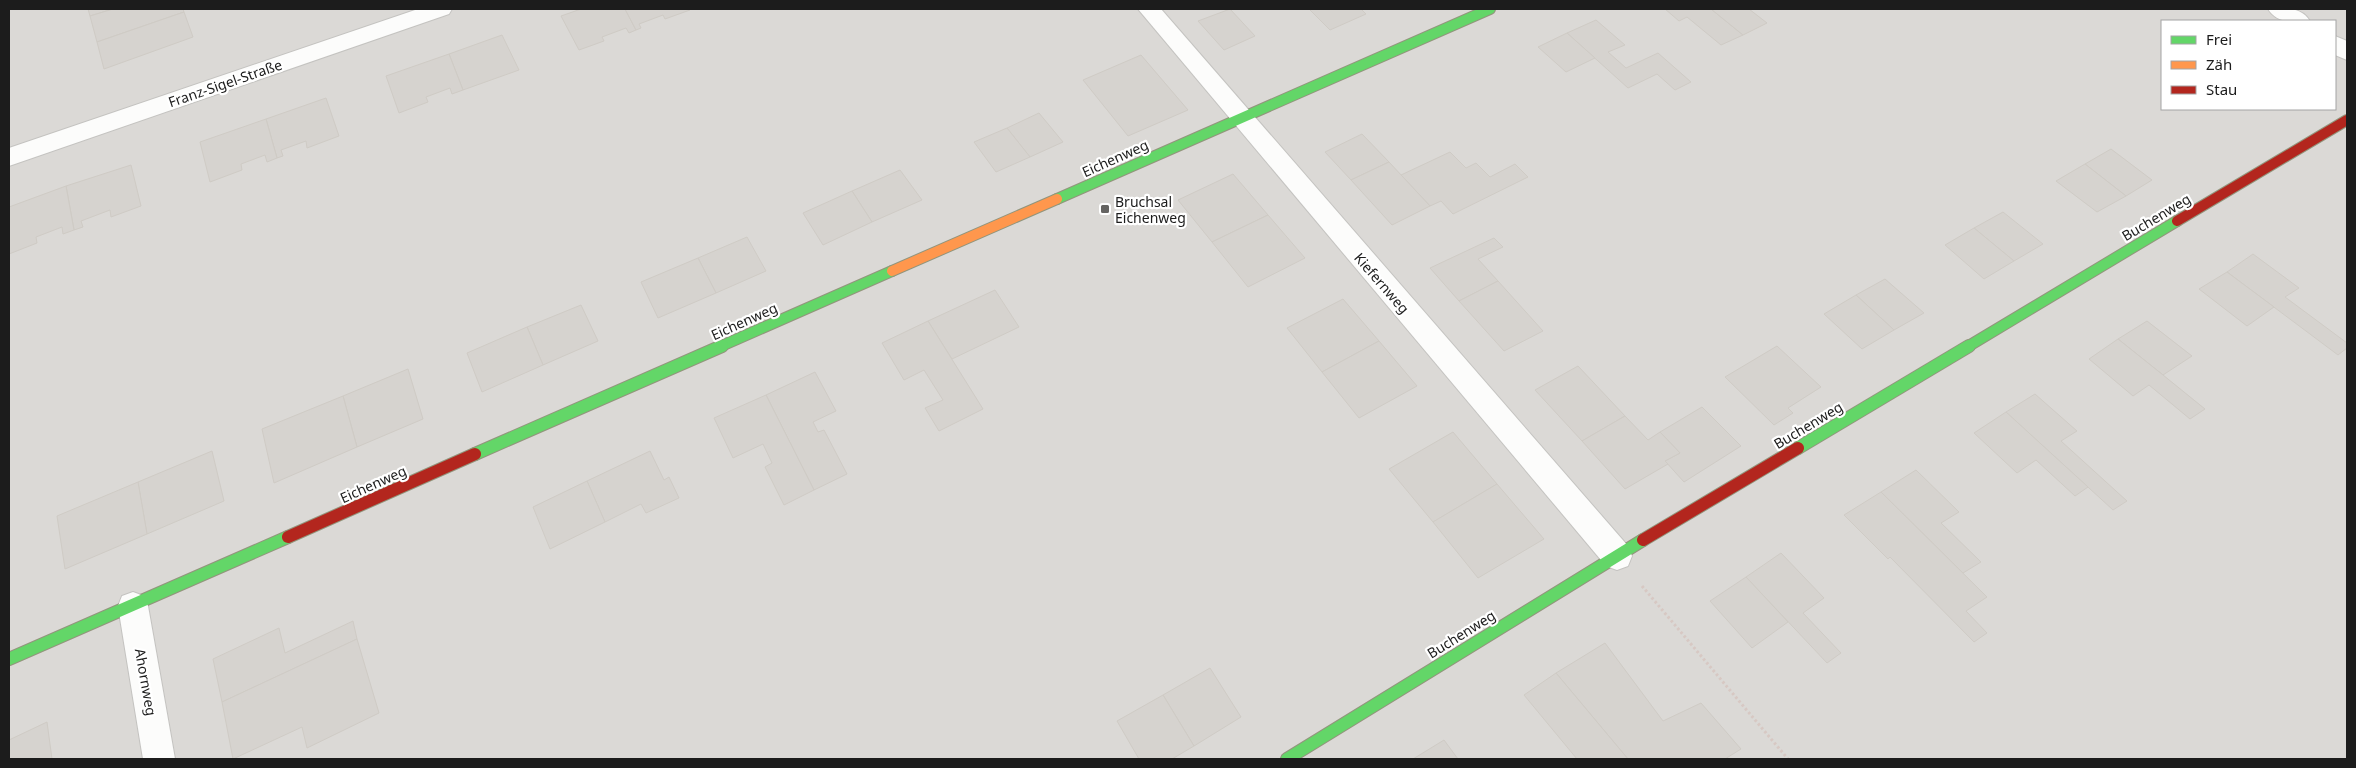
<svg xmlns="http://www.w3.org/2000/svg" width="2356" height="768" viewBox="0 0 2356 768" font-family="'Noto Sans',sans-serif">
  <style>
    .residential { fill: #dbd9d6; fill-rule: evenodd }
    .building { fill: #d6d3cf; stroke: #cfcbc5 }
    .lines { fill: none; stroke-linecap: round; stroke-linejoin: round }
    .street-casing { stroke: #c4c3c0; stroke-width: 2 }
    .fast-far1-casing { stroke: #92957c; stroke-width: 12 }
    .fast-casing { stroke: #92957c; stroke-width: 14 }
    .slow-casing { stroke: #92957c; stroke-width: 12 }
    .jam-far1-casing { stroke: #92957c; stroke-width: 12 }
    .jam-casing { stroke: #92957c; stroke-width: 14 }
    .path { stroke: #d7c8c3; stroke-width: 3; stroke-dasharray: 2.5 2.5; stroke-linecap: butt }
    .street { fill: #fcfcfb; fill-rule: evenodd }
    .fast-far1 { stroke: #63d668; stroke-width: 10 }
    .fast { stroke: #63d668; stroke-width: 12 }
    .slow { stroke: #ff974d; stroke-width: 10 }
    .jam-far1 { stroke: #b3261e; stroke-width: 10 }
    .jam { stroke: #b3261e; stroke-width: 12 }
    .poi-dot { fill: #656462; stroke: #fff; stroke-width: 2 }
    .labels { text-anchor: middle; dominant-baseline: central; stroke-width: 4.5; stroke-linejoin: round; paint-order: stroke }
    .street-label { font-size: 14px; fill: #1c1c1c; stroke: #fff }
    .poi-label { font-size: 14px; fill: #1c1c1c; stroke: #fff; text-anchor: start }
  </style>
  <rect width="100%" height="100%" fill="#eceae4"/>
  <path class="residential" d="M 9,9 L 2347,9 L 2347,759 L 9,759 ZM 2162,21 L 2335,21 L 2335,109 L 2162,109 Z"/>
  <g class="building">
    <polygon points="88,9 113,9 90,16"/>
    <polygon points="113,9 183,9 184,12 97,42 90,16"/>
    <polygon points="581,9 625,9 636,30 629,33 626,28 602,37 604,41 579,50 561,16"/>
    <polygon points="625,9 689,9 690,10 665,19 663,15 639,24 641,28 636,30"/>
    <polygon points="1230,9 1255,36 1224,50 1198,21"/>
    <polygon points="1309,9 1361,9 1366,14 1330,30"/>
    <polygon points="1665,9 1711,9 1743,35 1721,45 1687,17 1679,21"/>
    <polygon points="1711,9 1749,9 1767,23 1743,35"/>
    <polygon points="184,12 193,37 104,69 97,42"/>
    <polygon points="1596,20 1625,45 1608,52 1626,68 1658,53 1691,82 1675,90 1657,74 1628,88 1567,33"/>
    <polygon points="1567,33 1595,58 1566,72 1538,47"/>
    <polygon points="502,35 519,70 463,90 449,54"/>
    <polygon points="449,54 463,90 452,94 450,88 426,97 428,102 399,113 386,76"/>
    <polygon points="1141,55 1188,110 1128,136 1083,80"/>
    <polygon points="326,98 339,136 307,148 306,141 281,150 283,156 277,158 266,119"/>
    <polygon points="1039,113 1063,142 1030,157 1007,128"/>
    <polygon points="266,119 277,158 267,162 265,155 241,164 242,170 210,182 200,142"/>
    <polygon points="1007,128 1030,157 996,172 974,142"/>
    <polygon points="1362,134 1389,162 1351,180 1325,152"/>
    <polygon points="2111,149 2152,180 2126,196 2085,164"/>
    <polygon points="1450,152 1466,168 1476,163 1490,177 1515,164 1528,177 1453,214 1441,201 1430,206 1401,175"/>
    <polygon points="1389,162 1430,206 1392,225 1351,180"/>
    <polygon points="2085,164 2126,196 2097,212 2056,181"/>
    <polygon points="131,165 141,206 111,217 110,210 81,221 83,227 74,230 66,186"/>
    <polygon points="900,170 922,200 872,222 852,191"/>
    <polygon points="1233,174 1268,215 1212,242 1178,200"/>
    <polygon points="66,186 74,230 63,234 62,227 36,237 37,243 9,254 9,207"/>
    <polygon points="852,191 872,222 823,245 803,213"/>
    <polygon points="2003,212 2043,244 2014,261 1974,228"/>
    <polygon points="1268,215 1305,258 1248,287 1212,242"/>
    <polygon points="1974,228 2014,261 1984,279 1945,245"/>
    <polygon points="747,237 766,271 716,293 698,258"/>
    <polygon points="1494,238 1503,247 1478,259 1498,281 1459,301 1430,268"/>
    <polygon points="2253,254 2299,288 2285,297 2347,343 2347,348 2338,355 2227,272"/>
    <polygon points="698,258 716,293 658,318 641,282"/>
    <polygon points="2227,272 2274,307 2247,326 2199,289"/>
    <polygon points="1885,279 1924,313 1894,330 1856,295"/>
    <polygon points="1498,281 1543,331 1504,351 1459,301"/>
    <polygon points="995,290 1019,327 952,359 928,321"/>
    <polygon points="1856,295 1894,330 1862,349 1824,314"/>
    <polygon points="1343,299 1379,341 1322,372 1287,328"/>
    <polygon points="581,305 598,341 543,365 527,327"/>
    <polygon points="928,321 983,409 939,431 925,408 943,400 924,370 904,380 882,343"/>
    <polygon points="2147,321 2192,356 2163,375 2118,339"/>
    <polygon points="527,327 543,365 482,392 467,353"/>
    <polygon points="2118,339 2163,375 2205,409 2190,419 2149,385 2133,396 2089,359"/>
    <polygon points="1379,341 1417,386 1359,418 1322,372"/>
    <polygon points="1777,346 1821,387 1788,408 1793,413 1774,425 1725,377"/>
    <polygon points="1578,366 1625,416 1582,441 1535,390"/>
    <polygon points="408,369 423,419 357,447 343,396"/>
    <polygon points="815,372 836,411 813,422 818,432 824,430 847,474 814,490 766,395"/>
    <polygon points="2035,394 2077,431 2061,441 2127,501 2113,510 2006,412"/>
    <polygon points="766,395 814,490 784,505 765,467 772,463 763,444 733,458 714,418"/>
    <polygon points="343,396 357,447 274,483 262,429"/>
    <polygon points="1702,407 1741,446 1684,482 1665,461 1680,453 1660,432"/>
    <polygon points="2006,412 2088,487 2075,496 2036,460 2017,473 1974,433"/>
    <polygon points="1625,416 1648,440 1660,432 1680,453 1665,461 1668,464 1625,489 1582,441"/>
    <polygon points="1453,432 1497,484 1433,522 1389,469"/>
    <polygon points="212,451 224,501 147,534 138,482"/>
    <polygon points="650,451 664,480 669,477 679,498 646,513 641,504 605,522 587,481"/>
    <polygon points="1916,470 1959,512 1941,523 1981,562 1963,573 1881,492"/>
    <polygon points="587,481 605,522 550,549 533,507"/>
    <polygon points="138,482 147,534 65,569 57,516"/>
    <polygon points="1497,484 1544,539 1478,578 1433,522"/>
    <polygon points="1881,492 1987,597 1966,611 1987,633 1974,642 1890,557 1888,559 1844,515"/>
    <polygon points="1781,553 1824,598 1803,613 1841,653 1827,663 1746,577"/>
    <polygon points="1746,577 1788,622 1752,648 1710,601"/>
    <polygon points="353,621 357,639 222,702 213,659 279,628 285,653"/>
    <polygon points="357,639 379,713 307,748 302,727 233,759 222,702"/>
    <polygon points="1605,643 1663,721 1701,703 1741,749 1725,759 1628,759 1556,673"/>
    <polygon points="1210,668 1241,717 1194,746 1163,695"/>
    <polygon points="1556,673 1628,759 1577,759 1524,695"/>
    <polygon points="1163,695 1194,746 1172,759 1139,759 1117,721"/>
    <polygon points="47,722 52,759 9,759 9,740"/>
    <polygon points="1444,740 1458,759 1413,759"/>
  </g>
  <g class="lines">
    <g class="street-casing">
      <g id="street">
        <polygon points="418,9 452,9 449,14 9,166 9,148"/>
        <polygon points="1138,9 1161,9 1628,546 1632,556 1628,566 1617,570 1606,566"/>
        <path d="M 2268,9 C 2283,8 2301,6 2310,21 C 2295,22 2277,24 2268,9 Z"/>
        <polygon points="2335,36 2347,41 2347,60 2335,55"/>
        <polygon points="133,592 144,596 148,606 175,759 143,759 118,606 122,596"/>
      </g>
    </g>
    <g class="fast-far1-casing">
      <g id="fast-far1">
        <polyline points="1057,199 1490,9"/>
        <polyline points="719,347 892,271"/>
        <polyline points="1967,347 2177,221"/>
      </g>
    </g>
    <g class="fast-casing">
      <g id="fast">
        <polyline points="1798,448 1969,346"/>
        <polyline points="475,454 722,346"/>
        <polyline points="9,659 288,537"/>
        <polyline points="1287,759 1643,540"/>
      </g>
    </g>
    <g class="slow-casing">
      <polyline id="slow" points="892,271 1057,199"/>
    </g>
    <g class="jam-far1-casing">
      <polyline id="jam-far1" points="2177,221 2347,120"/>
    </g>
    <g class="jam-casing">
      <g id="jam">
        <polyline points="288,537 475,454"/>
        <polyline points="1643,540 1798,448"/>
      </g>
    </g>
    <polyline class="path" points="1642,586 1788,759"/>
    <use href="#street" class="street"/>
    <use href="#fast-far1" class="fast-far1"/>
    <use href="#fast" class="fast"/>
    <use href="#slow" class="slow"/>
    <use href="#jam-far1" class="jam-far1"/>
    <use href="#jam" class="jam"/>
  </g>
  <rect class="poi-dot" x="1100" y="204" width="10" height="10" rx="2.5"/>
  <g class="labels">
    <g class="street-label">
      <text transform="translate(225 83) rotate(-19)">Franz-Sigel-Straße</text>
      <text transform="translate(1115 158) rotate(-24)">Eichenweg</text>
      <text transform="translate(2156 217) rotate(-31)">Buchenweg</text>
      <text transform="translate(1382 283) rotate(49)">Kiefernweg</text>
      <text transform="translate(744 321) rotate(-24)">Eichenweg</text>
      <text transform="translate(1808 425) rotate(-31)">Buchenweg</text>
      <text transform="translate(373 484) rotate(-24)">Eichenweg</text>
      <text transform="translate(1461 634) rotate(-32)">Buchenweg</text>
      <text transform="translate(146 682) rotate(80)">Ahornweg</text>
    </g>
    <g class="poi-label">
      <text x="1115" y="201">Bruchsal<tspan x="1115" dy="16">Eichenweg</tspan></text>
    </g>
  </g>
  <rect width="2356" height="768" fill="none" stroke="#1c1c1c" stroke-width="20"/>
  <rect x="2161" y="20" width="175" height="90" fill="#ffffff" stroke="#a4a4a4"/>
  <rect x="2171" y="36" width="25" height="8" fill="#63d668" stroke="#a4a4a4"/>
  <text x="2206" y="45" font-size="15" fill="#1c1c1c">Frei</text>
  <rect x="2171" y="61" width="25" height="8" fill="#ff974d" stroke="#a4a4a4"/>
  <text x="2206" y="70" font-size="15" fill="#1c1c1c">Zäh</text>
  <rect x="2171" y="86" width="25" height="8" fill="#b3261e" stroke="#a4a4a4"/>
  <text x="2206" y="95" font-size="15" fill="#1c1c1c">Stau</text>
</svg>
